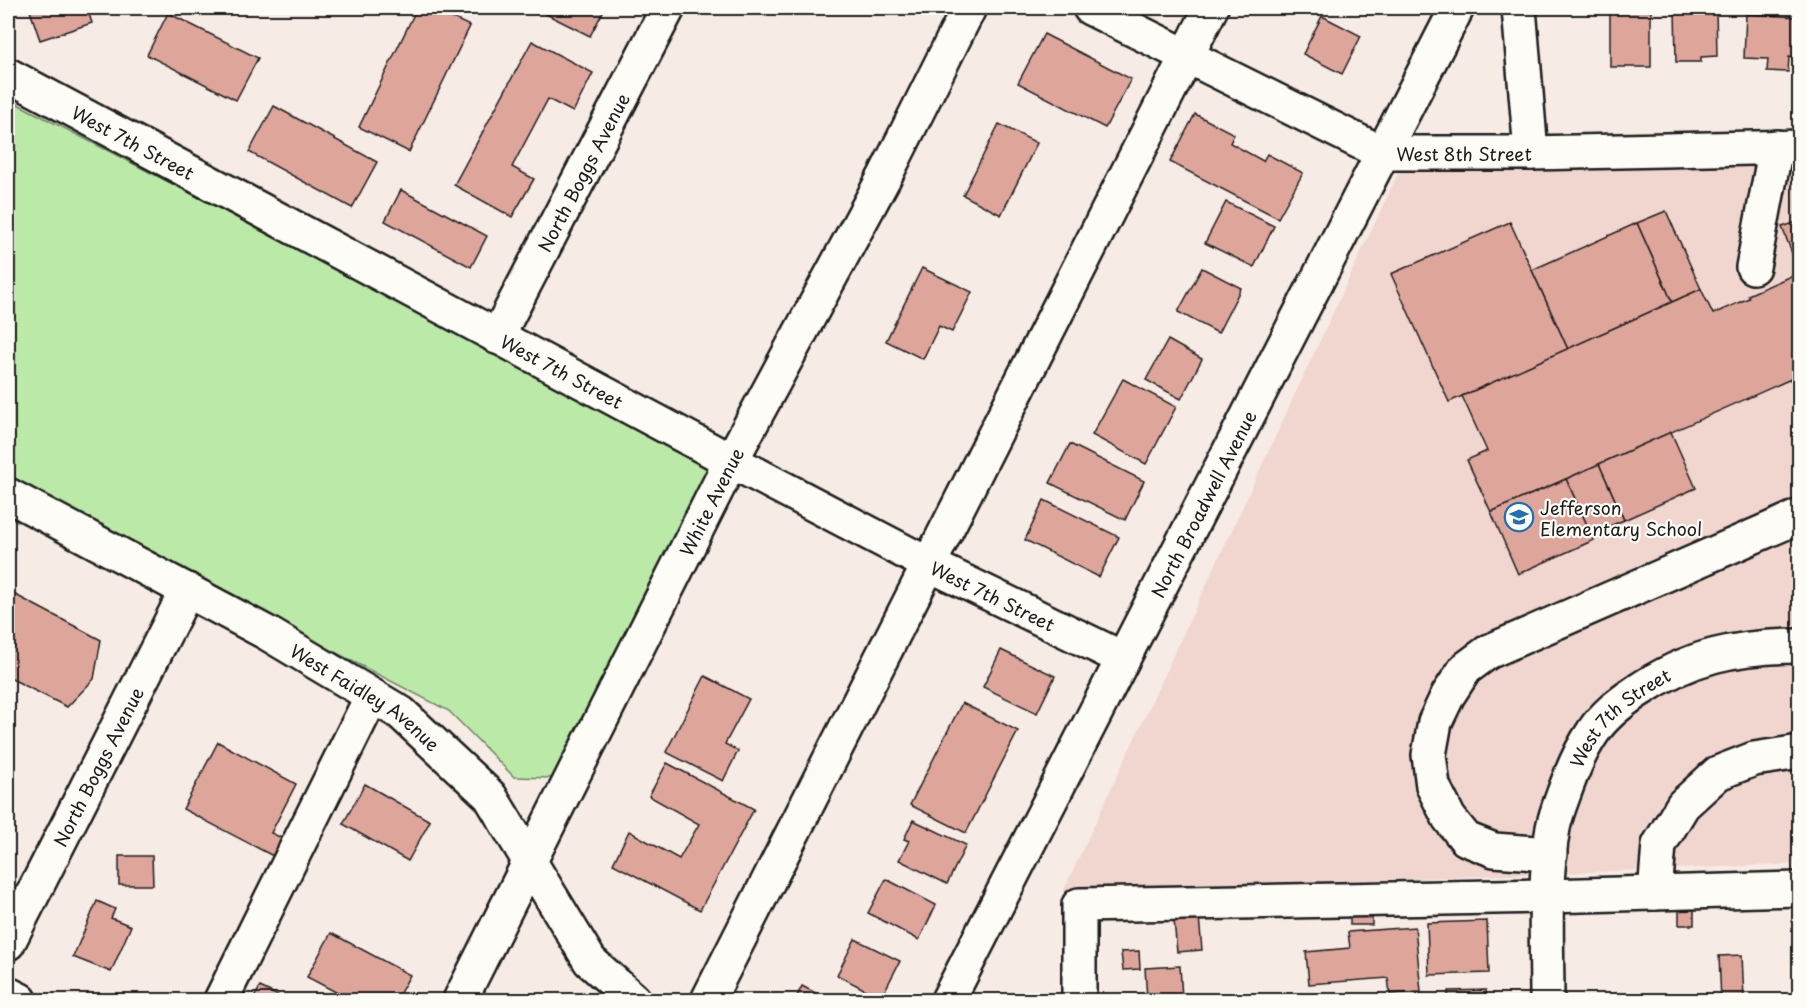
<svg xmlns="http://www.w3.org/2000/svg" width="1807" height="1008" viewBox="0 0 1807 1008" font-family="'Playpen Sans',sans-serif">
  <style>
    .built { fill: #f0d6cf }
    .green { fill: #bbe9a7; stroke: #6c8262; stroke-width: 1.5 }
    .building { fill: #dea59b; stroke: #1c1c1c; stroke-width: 1.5 }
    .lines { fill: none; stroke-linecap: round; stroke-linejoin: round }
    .minor-casing { stroke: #1c1c1c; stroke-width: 38 }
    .major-casing { stroke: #1c1c1c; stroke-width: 38 }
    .minor { stroke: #fdfcf7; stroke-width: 33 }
    .major { stroke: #fdfcf7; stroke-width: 33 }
    .labels { text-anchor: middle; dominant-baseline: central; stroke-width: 4.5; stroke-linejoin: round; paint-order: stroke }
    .street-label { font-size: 18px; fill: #1c1c1c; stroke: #fdfcf7 }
    .poi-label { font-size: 18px; fill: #1c1c1c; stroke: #fdfcf7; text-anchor: start }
  </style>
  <rect width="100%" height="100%" fill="#f7ebe5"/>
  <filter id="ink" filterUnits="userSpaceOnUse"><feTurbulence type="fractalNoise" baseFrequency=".0167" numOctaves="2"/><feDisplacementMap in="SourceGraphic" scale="12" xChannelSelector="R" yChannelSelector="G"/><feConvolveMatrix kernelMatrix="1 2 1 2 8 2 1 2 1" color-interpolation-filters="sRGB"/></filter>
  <g filter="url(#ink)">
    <polygon class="built" points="1799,163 1799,864 1063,892 1400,169"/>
    <polygon class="green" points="8,99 715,465 553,778 514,777 449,711 8,483"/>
    <g class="building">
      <polygon points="29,8 87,8 92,23 40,40"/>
      <polygon points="417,8 431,8 470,26 409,152 359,127"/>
      <polygon points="534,8 605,8 590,36"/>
      <rect x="1610" y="8" width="41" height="59"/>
      <polygon points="1675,8 1716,8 1717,56 1701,57 1701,62 1676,62"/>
      <polygon points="168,13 258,58 236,100 147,55"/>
      <polygon points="1746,14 1800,17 1800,58 1789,57 1788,72 1767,71 1768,59 1744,58"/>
      <polygon points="1322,16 1361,36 1342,74 1303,54"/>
      <polygon points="1044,34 1131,79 1105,128 1018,83"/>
      <polygon points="532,41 593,73 573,112 548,99 512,167 534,179 512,217 454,185"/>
      <polygon points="274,106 377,162 352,208 249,152"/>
      <polygon points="1195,114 1234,134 1230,143 1263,161 1267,154 1303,173 1278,218 1170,162"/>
      <polygon points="999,124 1037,143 1001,215 963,195"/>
      <polygon points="401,190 487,236 471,267 385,221"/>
      <polygon points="1226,202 1274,226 1254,267 1205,243"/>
      <polygon points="1666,211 1701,289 1672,302 1637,223"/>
      <polygon points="1800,221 1800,260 1795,261 1782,227"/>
      <polygon points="1510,222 1568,349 1449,402 1391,274"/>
      <polygon points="1637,223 1672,302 1568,349 1532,270"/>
      <polygon points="922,268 972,292 952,332 939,326 923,359 886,341"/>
      <polygon points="1202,268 1241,288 1218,333 1178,312"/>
      <polygon points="1800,272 1800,375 1491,512 1467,460 1487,451 1462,396 1701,289 1713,314 1749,298 1748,295"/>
      <polygon points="1168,340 1202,359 1181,399 1146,380"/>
      <polygon points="1123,379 1176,407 1146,464 1092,435"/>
      <polygon points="1671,432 1696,488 1624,520 1599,464"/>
      <polygon points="1070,444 1144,481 1125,520 1050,483"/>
      <polygon points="1599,464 1624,520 1591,534 1566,479"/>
      <polygon points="1566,479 1594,540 1518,574 1491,512"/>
      <polygon points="1044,500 1119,537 1099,577 1025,540"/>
      <polygon points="8,591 101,640 94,679 67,707 8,677"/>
      <polygon points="1001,650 1055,676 1037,713 983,687"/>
      <polygon points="705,676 749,699 725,744 738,751 723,781 666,752"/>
      <polygon points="962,703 1018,731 966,833 910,805"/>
      <polygon points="218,742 296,784 271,833 282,838 273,856 183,809"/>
      <polygon points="667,763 754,809 700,910 613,864 629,831 679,859 699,824 649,796"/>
      <polygon points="365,784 430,821 408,861 343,824"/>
      <polygon points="913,820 966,845 947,884 899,860 909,841 904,839"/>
      <polygon points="119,856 152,856 153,885 119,885"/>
      <polygon points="886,879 936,905 919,940 868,913"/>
      <polygon points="97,901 115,909 111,918 131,926 111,972 73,957"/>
      <rect x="1679" y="903" width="15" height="22"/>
      <polygon points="1350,908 1372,909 1372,925 1350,925"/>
      <polygon points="1199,917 1202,950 1177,952 1174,920"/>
      <polygon points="1487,921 1489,973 1429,975 1427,923"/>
      <polygon points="1415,927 1421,992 1390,994 1388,978 1309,984 1306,952 1350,948 1348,932"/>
      <polygon points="331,933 410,975 396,1000 351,1000 307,977"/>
      <polygon points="855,939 900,961 881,998 837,975"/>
      <polygon points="1139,951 1140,969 1123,970 1121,952"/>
      <polygon points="1742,955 1744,1000 1721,1000 1719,956"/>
      <polygon points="1180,966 1182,998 1147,999 1145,968"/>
      <polygon points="802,986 829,1000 795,1000"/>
      <polygon points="260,987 287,1000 253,1000"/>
      <polygon points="1486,990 1487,1000 1448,1000 1448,991"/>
    </g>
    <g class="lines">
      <g class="minor-casing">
        <g id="minor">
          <path id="s1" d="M 1090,8 L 1382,153 L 1531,153 L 1800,147"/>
          <polyline points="1519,8 1531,153"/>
          <path id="s2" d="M 8,75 L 731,461 L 928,564 L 1122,658"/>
          <polyline points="1753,267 1776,147"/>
          <path id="s3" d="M 497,337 L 668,8"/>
          <path id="s4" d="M 8,495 L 267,633 L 401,713 L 490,796 L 590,961 L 634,1000"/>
          <polyline points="1550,854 1494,850 1466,839 1449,818 1433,786 1429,755 1435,722 1448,695 1465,669 1488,652 1800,516"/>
          <polyline points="1655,893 1659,845 1683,805 1718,773 1754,759 1800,752"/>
          <path id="s5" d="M 8,943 L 187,590"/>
          <polyline points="8,994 20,1000"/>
          <polyline points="221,1000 372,696"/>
          <path id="s6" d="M 460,1000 L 731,461 L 886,174 L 969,8"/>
          <polyline points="708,1000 1211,8"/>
          <polyline points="1079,1000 1079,905 1547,896 1800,889"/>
          <path id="s7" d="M 1547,1000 C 1547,943 1543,884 1553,828 C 1556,813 1562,799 1567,785 C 1574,766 1582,748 1593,732 C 1604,715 1620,703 1636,692 C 1689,656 1737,646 1800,646"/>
        </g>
      </g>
      <g class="major-casing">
        <g id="major">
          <path id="s8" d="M 948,1000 L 1457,8"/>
        </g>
      </g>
      <use href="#minor" class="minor"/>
      <use href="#major" class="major"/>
    </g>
  </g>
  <defs>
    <g id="school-ring" transform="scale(1.5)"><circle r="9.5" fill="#fdfcf7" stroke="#1f6fb2" stroke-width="1.5"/><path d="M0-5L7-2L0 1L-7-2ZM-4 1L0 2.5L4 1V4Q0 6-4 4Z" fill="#1f6fb2"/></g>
  </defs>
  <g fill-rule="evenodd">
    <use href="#school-ring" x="1519" y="517"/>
  </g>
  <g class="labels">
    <g class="street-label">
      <text stroke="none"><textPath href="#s2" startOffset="142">West 7th Street</textPath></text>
      <text stroke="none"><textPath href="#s1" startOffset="408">West 8th Street</textPath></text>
      <text stroke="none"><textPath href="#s3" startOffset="186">North Boggs Avenue</textPath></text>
      <text stroke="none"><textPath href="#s2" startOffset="628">West 7th Street</textPath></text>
      <text stroke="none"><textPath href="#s6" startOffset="558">White Avenue</textPath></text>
      <text stroke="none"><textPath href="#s8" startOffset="558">North Broadwell Avenue</textPath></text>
      <text stroke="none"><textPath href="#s2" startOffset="1114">West 7th Street</textPath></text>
      <text stroke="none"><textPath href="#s4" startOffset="411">West Faidley Avenue</textPath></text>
      <text stroke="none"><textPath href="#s7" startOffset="306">West 7th Street</textPath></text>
      <text stroke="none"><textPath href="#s5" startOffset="198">North Boggs Avenue</textPath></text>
    </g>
    <g class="poi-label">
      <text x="1540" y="507">Jefferson<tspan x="1540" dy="21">Elementary School</tspan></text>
    </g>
  </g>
  <rect width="1807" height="1008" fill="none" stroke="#fdfcf7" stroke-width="30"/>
  <rect x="15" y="15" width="1777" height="978" fill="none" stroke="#1c1c1c" stroke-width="2" filter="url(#ink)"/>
</svg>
